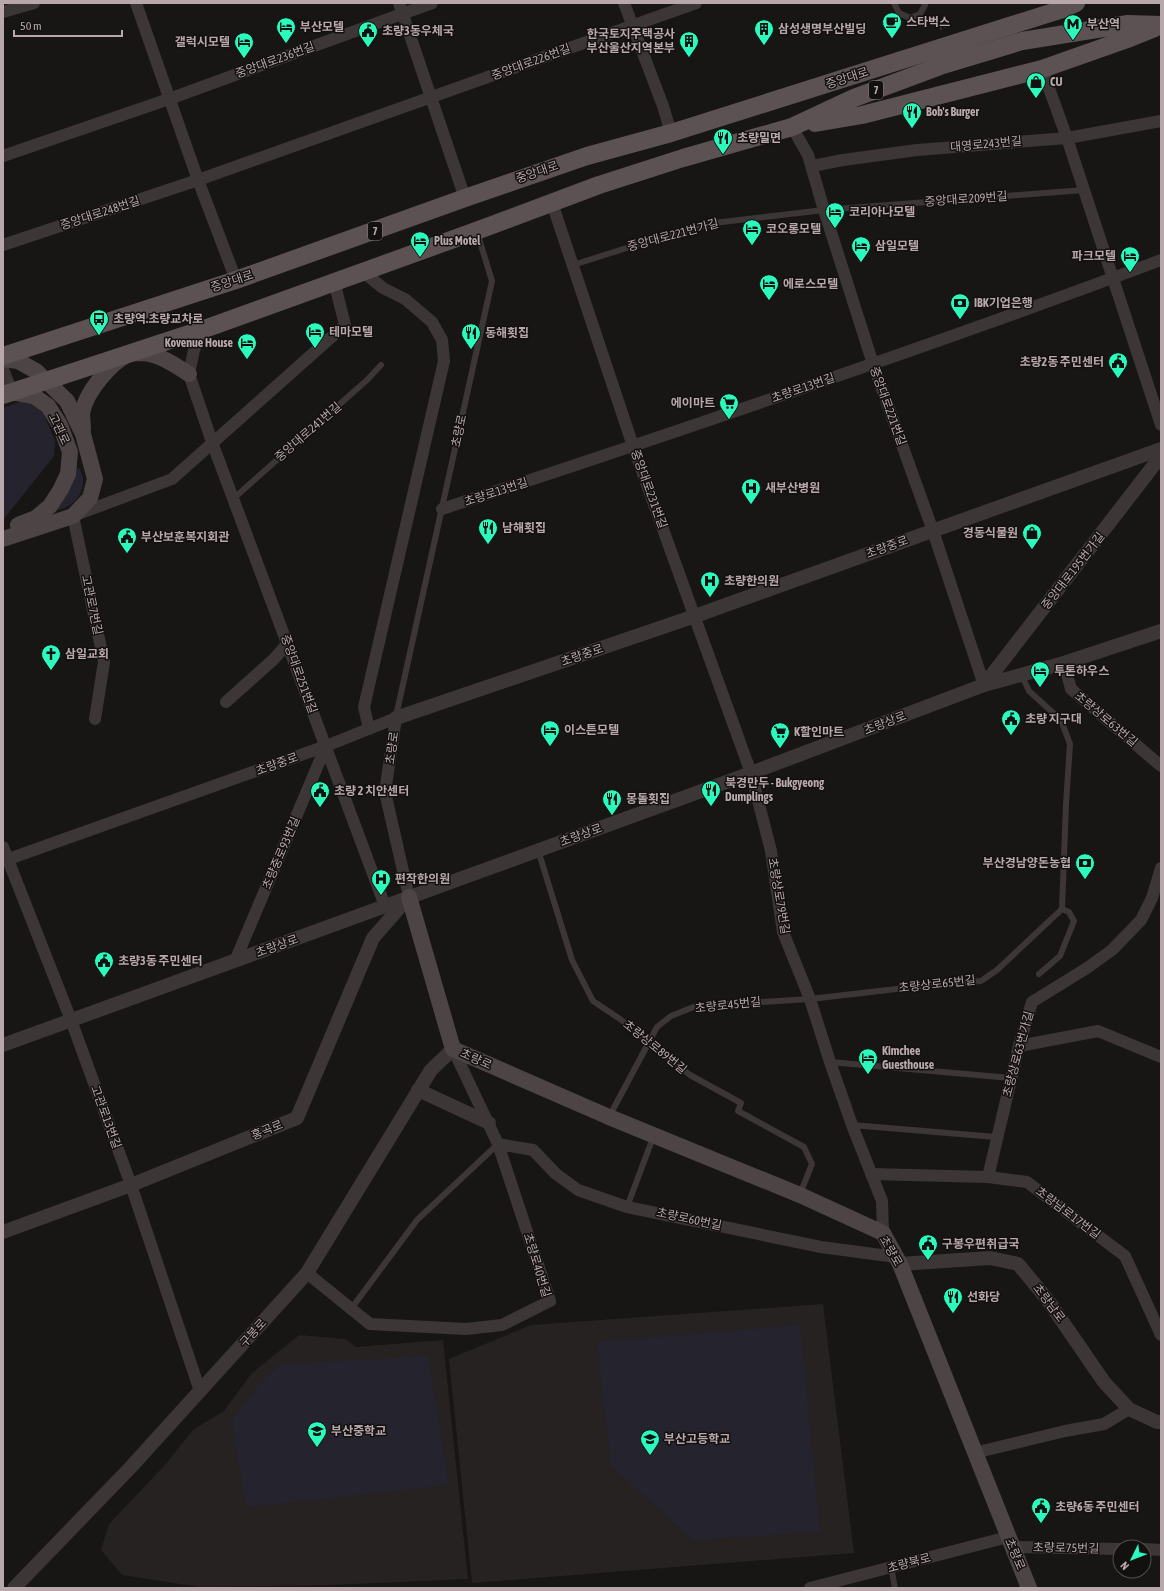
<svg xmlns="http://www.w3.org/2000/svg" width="1164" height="1591" viewBox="0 0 1164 1591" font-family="'Asap Condensed','Noto Sans KR',sans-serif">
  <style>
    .built { fill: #252221 }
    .green { fill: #25232d }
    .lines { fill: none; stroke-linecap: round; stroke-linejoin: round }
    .path { stroke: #443c3e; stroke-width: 2.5; stroke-dasharray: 2 3; stroke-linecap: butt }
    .service { stroke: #3d3637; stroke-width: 6 }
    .minor { stroke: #3d3637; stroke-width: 12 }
    .tertiary { stroke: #3d3637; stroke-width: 14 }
    .secondary { stroke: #4d4446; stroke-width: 16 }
    .primary { stroke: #5c5254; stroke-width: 18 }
    .labels { text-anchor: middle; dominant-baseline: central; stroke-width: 3; stroke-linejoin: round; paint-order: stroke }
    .shield { fill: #131110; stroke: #867a7c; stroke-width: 1 }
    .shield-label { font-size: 11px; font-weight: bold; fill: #b8a7ab }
    .poi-label { font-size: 12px; font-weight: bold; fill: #b8a7ab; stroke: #131110; text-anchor: start }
    .street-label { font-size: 12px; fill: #b8a7ab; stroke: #131110 }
  </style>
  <rect width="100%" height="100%" fill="#181615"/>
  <g class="built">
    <polygon points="823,1304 854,1553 472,1583 449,1359 531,1325"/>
    <polygon points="299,1335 346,1339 356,1347 443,1340 468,1579 331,1585 199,1587 122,1575 101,1550 109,1524 164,1466 193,1430 224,1411 251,1374"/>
  </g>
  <g class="green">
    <polygon points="25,400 33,404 43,413 55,440 54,456 3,520 3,408"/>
    <path d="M 77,468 L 80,469 C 81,473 84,478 83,482 C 83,496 70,509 56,510 C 66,497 73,485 77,468 Z"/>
    <polygon points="800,1325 820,1532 693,1540 611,1466 597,1342"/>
    <polygon points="428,1356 449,1485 246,1507 232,1420 260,1383 280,1364"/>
  </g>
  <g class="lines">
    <polyline class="path" points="936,27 944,24 945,27 939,29"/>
    <g class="service">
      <polyline points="894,3 899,13 910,18 920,14 925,5 924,3"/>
      <polyline points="573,265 639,244 714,223 824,210 1084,190"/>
      <polyline points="234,498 367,380 381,365"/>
      <polyline points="396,716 492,281 477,232"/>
      <polyline points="538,850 572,960 593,1001 620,1019 690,1075 741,1103 738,1111 804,1147 812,1164 800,1194"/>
      <polyline points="1039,974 1060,956 1074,921 1069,912 1062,909"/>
      <polyline points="830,1062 1011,1078"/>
      <polyline points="609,1117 657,1027 671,1016 696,1006 810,999 931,985 981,981 997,970 1062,909 1066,804 1070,744 1061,720 1029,691 1021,674"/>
      <polyline points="852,1125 996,1137"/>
      <polyline points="627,1207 654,1135"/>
      <polyline points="351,1309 417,1220 498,1144"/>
      <polyline points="891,1567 895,1588"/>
    </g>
    <g class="minor">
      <polyline points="136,3 198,180 236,280"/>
      <polyline points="399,3 465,198"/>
      <polyline points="624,3 663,106 671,133"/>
      <polyline points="3,12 34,3"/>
      <polyline points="1042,69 1067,138 1161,425"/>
      <polyline points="792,127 808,155 824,210 873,364 933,531 984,685"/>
      <polyline points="3,156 169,99 432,3"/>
      <polyline points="812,166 843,160 917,150 1067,138 1161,121"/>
      <polyline points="552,203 633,446 751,773 771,851 783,932 810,999 830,1062 852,1125 882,1201 883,1233"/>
      <polyline points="3,245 198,180 696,3"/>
      <polyline points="362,271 383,288 405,299 432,322 442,340 444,361 364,707 369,729"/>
      <polyline points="207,329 199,338 194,350 189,374 212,442 385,906"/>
      <path d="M 442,509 C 683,430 923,349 1161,260"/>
      <polyline points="1064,663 1071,689 1161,766"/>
      <polyline points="226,702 274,659 288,643"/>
      <polyline points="95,719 104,662 73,516 172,479 345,325 334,281"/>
      <polyline points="3,847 71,1020 131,1185 200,1391"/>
      <polyline points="3,861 326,746 396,718 385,792 409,897"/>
      <polyline points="235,961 326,746"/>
      <polyline points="1019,1046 1098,1031 1161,1057"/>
      <polyline points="498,1144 533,1150 556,1174 578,1190 627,1207 821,1247 896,1257"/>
      <polyline points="871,1174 988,1177 1027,1182 1125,1256 1161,1335"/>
      <polyline points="988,1177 1019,1046 1032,1002 1087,968 1112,950 1141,920 1152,898 1161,868"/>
      <polyline points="307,1273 370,1324 466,1329 502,1325 550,1301 498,1144 453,1049"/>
      <polyline points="974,1453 1065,1431 1104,1424 1129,1409"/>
      <polyline points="1012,1547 1120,1549"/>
      <polyline points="1144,1549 1161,1550"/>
      <polyline points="810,1588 1008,1537"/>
    </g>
    <g class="tertiary">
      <polyline points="3,372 11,392"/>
      <polyline points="984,685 1161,456"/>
      <polyline points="396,718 695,616 1161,449"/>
      <polyline points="3,1045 751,773 984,685 1064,663 1161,631"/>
      <polyline points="418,1090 489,1123"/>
      <polyline points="3,1232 131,1185 297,1118 373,938 407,899"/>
      <polyline points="900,1264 990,1258 1018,1264 1047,1299 1104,1382 1129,1409 1157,1422 1161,1422"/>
      <polyline points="14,1588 130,1468 307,1273 431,1070 453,1049"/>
    </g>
    <g class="secondary">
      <polyline points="3,359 18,361 36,371 67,401 83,434 95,479 90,498 73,516 3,539"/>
      <polyline points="11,392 34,396 48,406 60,425 70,452 68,474 61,489 50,506 36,518 18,525"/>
      <path d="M 83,429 C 83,424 82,418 82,413 C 86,392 110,363 129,354 C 133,353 140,353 144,353 C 161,355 175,365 189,374"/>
      <polyline points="409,897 453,1049 609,1117 800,1195 883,1233 900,1264 1029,1588"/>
    </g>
    <g class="primary">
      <polyline points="815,123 862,115 1042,69 1130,38 1155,28"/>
      <polyline points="3,356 236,280 465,198 587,156 671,133 1060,10 1076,3"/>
      <polyline points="3,395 210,327 476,231 599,185 683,158 792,127 854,98 940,66 1022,41 1128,24 1161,25"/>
    </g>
  </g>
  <defs>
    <g id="cafe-pin" transform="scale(1)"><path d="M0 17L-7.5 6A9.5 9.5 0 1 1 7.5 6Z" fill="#2afbbd" stroke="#131110"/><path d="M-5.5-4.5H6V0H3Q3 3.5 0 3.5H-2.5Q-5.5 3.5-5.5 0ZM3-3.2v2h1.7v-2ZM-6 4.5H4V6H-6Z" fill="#111"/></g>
    <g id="metro-pin" transform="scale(1)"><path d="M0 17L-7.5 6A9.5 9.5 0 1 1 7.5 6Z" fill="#2afbbd" stroke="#131110"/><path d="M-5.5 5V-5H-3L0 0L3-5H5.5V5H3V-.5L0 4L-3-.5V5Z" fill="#111"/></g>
    <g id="hotel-pin" transform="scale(1)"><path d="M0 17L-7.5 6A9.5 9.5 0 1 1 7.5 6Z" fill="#2afbbd" stroke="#131110"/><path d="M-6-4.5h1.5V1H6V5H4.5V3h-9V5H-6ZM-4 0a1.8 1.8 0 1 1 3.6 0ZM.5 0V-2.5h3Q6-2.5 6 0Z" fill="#111"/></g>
    <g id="building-pin" transform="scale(1)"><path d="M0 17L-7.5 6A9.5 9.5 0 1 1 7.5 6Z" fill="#2afbbd" stroke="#131110"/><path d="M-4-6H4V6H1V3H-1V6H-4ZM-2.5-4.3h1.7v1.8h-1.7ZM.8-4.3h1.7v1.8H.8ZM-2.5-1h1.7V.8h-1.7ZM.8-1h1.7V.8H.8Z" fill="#111"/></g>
    <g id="civic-pin" transform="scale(1)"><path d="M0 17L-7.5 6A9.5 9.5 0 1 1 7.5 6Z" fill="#2afbbd" stroke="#131110"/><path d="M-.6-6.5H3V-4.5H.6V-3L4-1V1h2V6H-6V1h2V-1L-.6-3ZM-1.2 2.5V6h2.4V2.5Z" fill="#111"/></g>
    <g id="shop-pin" transform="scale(1)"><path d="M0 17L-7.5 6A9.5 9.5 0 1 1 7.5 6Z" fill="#2afbbd" stroke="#131110"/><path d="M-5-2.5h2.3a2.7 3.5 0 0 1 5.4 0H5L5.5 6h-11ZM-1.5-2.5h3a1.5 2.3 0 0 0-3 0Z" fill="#111"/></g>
    <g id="restaurant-pin" transform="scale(1)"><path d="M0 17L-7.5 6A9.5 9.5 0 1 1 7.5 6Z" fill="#2afbbd" stroke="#131110"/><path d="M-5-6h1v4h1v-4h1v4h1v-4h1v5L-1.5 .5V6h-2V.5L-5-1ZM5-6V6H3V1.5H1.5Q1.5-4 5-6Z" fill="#111"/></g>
    <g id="bank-pin" transform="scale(1)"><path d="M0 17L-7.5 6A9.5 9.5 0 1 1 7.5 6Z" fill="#2afbbd" stroke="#131110"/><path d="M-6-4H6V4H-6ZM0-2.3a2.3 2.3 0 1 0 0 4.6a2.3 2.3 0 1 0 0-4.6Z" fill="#111"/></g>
    <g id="bus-pin" transform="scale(1)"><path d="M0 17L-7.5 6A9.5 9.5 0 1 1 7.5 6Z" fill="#2afbbd" stroke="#131110"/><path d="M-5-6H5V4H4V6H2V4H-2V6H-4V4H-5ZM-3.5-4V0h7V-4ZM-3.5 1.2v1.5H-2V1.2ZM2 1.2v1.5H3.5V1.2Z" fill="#111"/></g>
    <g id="supermarket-pin" transform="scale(1)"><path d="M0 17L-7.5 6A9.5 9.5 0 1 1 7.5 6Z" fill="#2afbbd" stroke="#131110"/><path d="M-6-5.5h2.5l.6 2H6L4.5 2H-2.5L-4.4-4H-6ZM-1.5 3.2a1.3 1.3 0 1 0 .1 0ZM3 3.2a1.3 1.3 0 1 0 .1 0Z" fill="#111"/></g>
    <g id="hospital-pin" transform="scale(1)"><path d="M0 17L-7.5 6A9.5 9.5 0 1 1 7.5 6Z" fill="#2afbbd" stroke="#131110"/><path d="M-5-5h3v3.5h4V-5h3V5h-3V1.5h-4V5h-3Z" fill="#111"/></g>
    <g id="church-pin" transform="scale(1)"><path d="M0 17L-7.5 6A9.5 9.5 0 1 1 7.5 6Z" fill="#2afbbd" stroke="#131110"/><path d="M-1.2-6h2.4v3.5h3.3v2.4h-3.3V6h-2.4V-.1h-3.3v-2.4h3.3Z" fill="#111"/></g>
    <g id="school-pin" transform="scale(1)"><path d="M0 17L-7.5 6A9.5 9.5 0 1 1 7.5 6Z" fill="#2afbbd" stroke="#131110"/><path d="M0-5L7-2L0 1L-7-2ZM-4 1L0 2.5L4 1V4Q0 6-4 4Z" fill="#111"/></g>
  </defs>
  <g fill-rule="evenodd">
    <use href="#cafe-pin" x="892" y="22"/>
    <use href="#metro-pin" x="1073" y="24"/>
    <use href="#hotel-pin" x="286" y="27"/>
    <use href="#building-pin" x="764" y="29"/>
    <use href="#civic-pin" x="368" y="31"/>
    <use href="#building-pin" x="689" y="41"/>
    <use href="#hotel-pin" x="244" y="42"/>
    <use href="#shop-pin" x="1036" y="82"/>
    <use href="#restaurant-pin" x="912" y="112"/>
    <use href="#restaurant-pin" x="723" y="138"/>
    <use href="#hotel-pin" x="835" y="212"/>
    <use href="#hotel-pin" x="752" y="229"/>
    <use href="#hotel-pin" x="420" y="241"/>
    <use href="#hotel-pin" x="861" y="246"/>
    <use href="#hotel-pin" x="1130" y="256"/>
    <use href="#hotel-pin" x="769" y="284"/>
    <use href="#bank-pin" x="960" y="303"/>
    <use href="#bus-pin" x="99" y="319"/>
    <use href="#hotel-pin" x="315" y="332"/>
    <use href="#restaurant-pin" x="471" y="333"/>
    <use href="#hotel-pin" x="247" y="343"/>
    <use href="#civic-pin" x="1118" y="362"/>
    <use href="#supermarket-pin" x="729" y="403"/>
    <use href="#hospital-pin" x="751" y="488"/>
    <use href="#restaurant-pin" x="488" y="528"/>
    <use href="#shop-pin" x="1032" y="533"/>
    <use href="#civic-pin" x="127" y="537"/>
    <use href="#hospital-pin" x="710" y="581"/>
    <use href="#church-pin" x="51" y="654"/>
    <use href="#hotel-pin" x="1040" y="671"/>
    <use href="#civic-pin" x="1011" y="719"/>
    <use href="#hotel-pin" x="550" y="730"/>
    <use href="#supermarket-pin" x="780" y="732"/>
    <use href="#restaurant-pin" x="711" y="790"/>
    <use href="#civic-pin" x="320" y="791"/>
    <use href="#restaurant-pin" x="612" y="799"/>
    <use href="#bank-pin" x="1085" y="863"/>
    <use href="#hospital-pin" x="381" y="879"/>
    <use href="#civic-pin" x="104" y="961"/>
    <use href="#hotel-pin" x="868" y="1058"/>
    <use href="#civic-pin" x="928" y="1244"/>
    <use href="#restaurant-pin" x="953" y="1297"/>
    <use href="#school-pin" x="317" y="1431"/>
    <use href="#school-pin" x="650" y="1439"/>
    <use href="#civic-pin" x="1041" y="1507"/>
  </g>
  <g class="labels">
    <g class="shield">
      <rect x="869" y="81" width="14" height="18" rx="3"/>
      <rect x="368" y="222" width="14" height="18" rx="3"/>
    </g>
    <g class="shield-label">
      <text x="876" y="90">7</text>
      <text x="375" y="231">7</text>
    </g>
    <g class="poi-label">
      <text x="906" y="22">스타벅스</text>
      <text x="1087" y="24">부산역</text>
      <text x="300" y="27">부산모텔</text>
      <text x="778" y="29">삼성생명부산빌딩</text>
      <text x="382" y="31">초량3동우체국</text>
      <text x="675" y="34" text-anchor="end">한국토지주택공사<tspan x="675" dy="14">부산울산지역본부</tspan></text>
      <text x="230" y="42" text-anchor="end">갤럭시모텔</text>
      <text x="1050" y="82">CU</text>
      <text x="926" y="112">Bob's Burger</text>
      <text x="737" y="138">초량밀면</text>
      <text x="849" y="212">코리아나모텔</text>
      <text x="766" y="229">코오롱모텔</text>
      <text x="434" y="241">Plus Motel</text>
      <text x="875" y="246">삼일모텔</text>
      <text x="1116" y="256" text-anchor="end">파크모텔</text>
      <text x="783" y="284">에로스모텔</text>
      <text x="974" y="303">IBK기업은행</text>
      <text x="113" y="319">초량역.초량교차로</text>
      <text x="329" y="332">테마모텔</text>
      <text x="485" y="333">동해횟집</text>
      <text x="233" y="343" text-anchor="end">Kovenue House</text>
      <text x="1104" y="362" text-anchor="end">초량2동 주민센터</text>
      <text x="715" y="403" text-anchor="end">에이마트</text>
      <text x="765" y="488">새부산병원</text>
      <text x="502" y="528">남해횟집</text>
      <text x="1018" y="533" text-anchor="end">경동식물원</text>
      <text x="141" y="537">부산보훈복지회관</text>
      <text x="724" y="581">초량한의원</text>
      <text x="65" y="654">삼일교회</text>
      <text x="1054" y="671">투톤하우스</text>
      <text x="1025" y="719">초량 지구대</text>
      <text x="564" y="730">이스튼모텔</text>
      <text x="794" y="732">K할인마트</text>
      <text x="725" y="783">북경만두 - Bukgyeong<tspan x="725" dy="14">Dumplings</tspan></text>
      <text x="334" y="791">초량 2 치안센터</text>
      <text x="626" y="799">몽돌횟집</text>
      <text x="1071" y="863" text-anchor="end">부산경남양돈농협</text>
      <text x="395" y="879">편작한의원</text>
      <text x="118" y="961">초량3동 주민센터</text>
      <text x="882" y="1051">Kimchee<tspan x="882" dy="14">Guesthouse</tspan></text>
      <text x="942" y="1244">구봉우편취급국</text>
      <text x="967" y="1297">선화당</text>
      <text x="331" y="1431">부산중학교</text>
      <text x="664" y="1439">부산고등학교</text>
      <text x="1055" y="1507">초량6동 주민센터</text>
    </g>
    <g class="street-label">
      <text transform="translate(275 60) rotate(-20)">중앙대로236번길</text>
      <text transform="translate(531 62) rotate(-20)">중앙대로226번길</text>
      <text transform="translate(847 78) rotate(-18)">중앙대로</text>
      <text transform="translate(986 144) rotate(-5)">대영로243번길</text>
      <text transform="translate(537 172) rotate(-19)">중앙대로</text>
      <text transform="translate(966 199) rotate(-4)">중앙대로209번길</text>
      <text transform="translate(100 213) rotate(-18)">중앙대로248번길</text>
      <text transform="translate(673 235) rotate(-15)">중앙대로221번가길</text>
      <text transform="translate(232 281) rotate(-18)">중앙대로</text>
      <text transform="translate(803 388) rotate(-19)">초량로13번길</text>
      <text transform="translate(888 406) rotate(70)">중앙대로221번길</text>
      <text transform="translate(59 429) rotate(64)">고관로</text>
      <text transform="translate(459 431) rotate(-78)">초량로</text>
      <text transform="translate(308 432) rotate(-41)">중앙대로241번길</text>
      <text transform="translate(649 489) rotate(70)">중앙대로231번길</text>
      <text transform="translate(496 492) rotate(-18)">초량로13번길</text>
      <text transform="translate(887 547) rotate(-20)">초량중로</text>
      <text transform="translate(1073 571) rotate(-52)">중앙대로195번가길</text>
      <text transform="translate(92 605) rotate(78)">고관로7번길</text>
      <text transform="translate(582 655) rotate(-19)">초량중로</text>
      <text transform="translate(299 674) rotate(70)">중앙대로251번길</text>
      <text transform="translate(1106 719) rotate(40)">초량상로63번길</text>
      <text transform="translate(885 723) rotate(-21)">초량상로</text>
      <text transform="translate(392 748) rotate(-82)">초량로</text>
      <text transform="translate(277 764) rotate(-20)">초량중로</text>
      <text transform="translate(581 835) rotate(-20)">초량상로</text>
      <text transform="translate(281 853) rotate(-67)">초량중로93번길</text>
      <text transform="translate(779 896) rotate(80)">초량상로79번길</text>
      <text transform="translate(277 946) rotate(-20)">초량상로</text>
      <text transform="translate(937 984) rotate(-6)">초량상로65번길</text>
      <text transform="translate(728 1005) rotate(-6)">초량로45번길</text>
      <text transform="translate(655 1047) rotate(39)">초량상로89번길</text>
      <text transform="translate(1018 1054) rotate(-75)">초량상로63번가길</text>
      <text transform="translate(476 1059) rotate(24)">초량로</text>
      <text transform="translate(106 1117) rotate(70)">고관로13번길</text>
      <text transform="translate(267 1130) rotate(-22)">홍곡로</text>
      <text transform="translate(1068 1213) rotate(37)">초량남로17번길</text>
      <text transform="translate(689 1219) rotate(12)">초량로60번길</text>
      <text transform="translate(891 1251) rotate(60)">초량로</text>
      <text transform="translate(537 1265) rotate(73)">초량로40번길</text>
      <text transform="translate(1049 1303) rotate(53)">초량남로</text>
      <text transform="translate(253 1333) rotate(-48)">구봉로</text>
      <text transform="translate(1066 1548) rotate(1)">초량로75번길</text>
      <text transform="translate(1015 1554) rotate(67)">초량로</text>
      <text transform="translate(909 1563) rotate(-15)">초량북로</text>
    </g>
  </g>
  <rect width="1164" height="1591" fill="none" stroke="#b8a7ab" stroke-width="8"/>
  <g transform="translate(1132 1559) rotate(227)"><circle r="19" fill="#131110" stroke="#554d4e"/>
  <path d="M0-3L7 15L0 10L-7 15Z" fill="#2afbbd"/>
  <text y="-6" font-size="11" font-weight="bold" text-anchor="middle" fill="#b8a7ab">N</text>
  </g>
  <path d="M14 30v6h108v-6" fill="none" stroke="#b8a7ab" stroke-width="2"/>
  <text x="20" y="30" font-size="12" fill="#b8a7ab" stroke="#131110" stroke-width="3" paint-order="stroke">50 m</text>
</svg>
